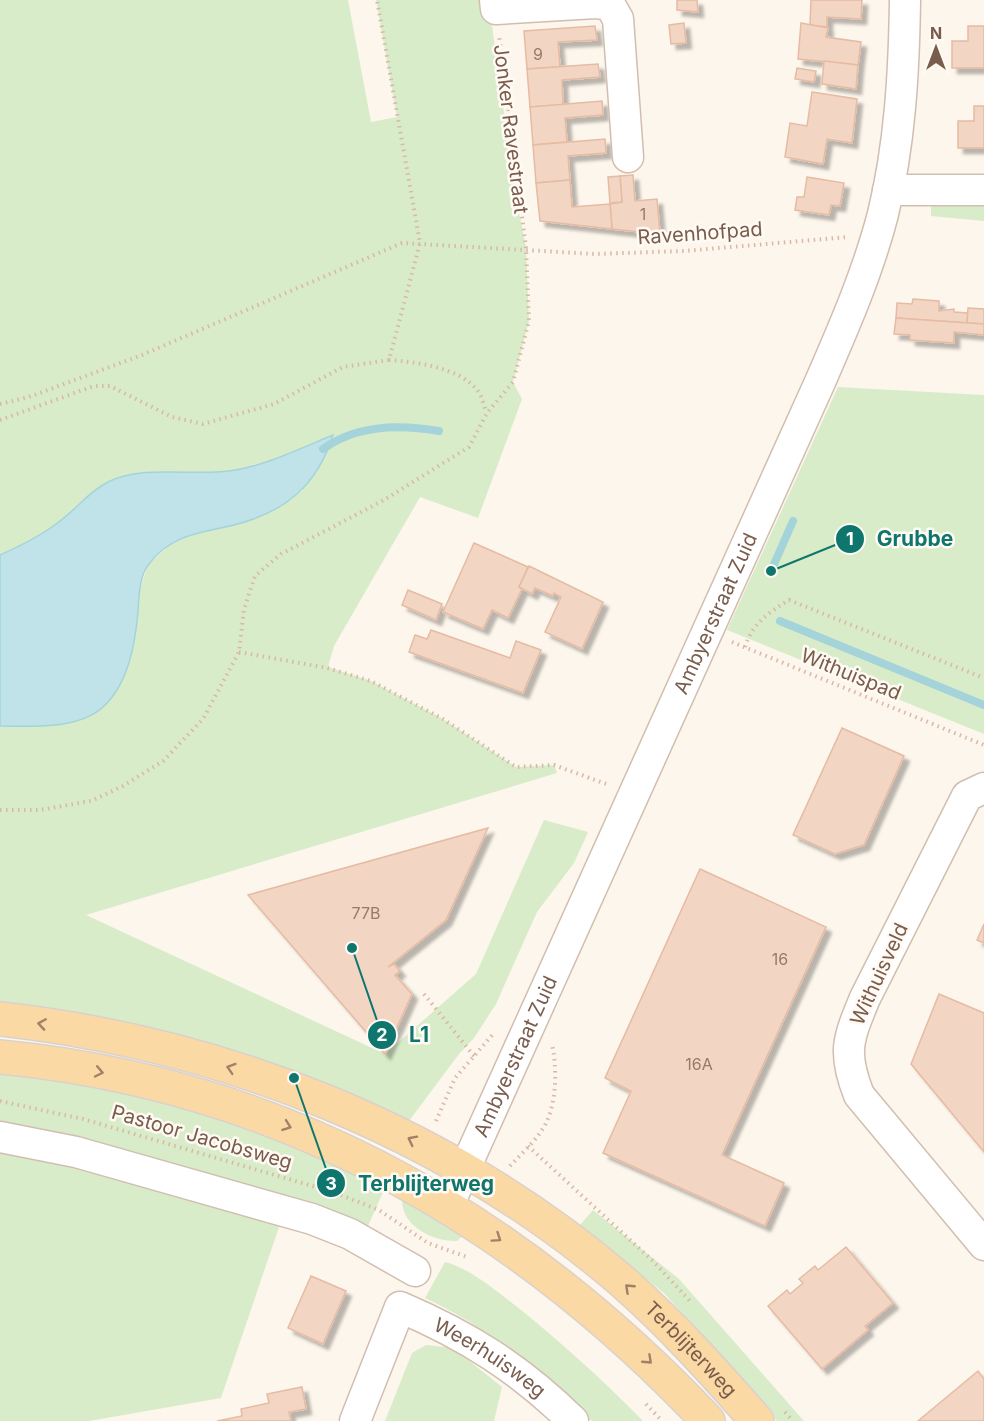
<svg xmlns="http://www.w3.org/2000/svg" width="984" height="1421" viewBox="0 0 984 1421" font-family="Inter,sans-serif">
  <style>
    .green { fill: #d8ecc9 }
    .water { fill: #bfe3e8; stroke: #a5d3da; stroke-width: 1.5 }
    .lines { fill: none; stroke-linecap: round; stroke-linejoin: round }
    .stream { stroke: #a5d3da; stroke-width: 8 }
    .building { fill: #f3d5c3; stroke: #e6bba3; stroke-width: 1.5; filter: url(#shadow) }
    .minor-casing { stroke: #d1beb0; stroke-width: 33 }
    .major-casing { stroke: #dad1cd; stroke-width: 36 }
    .path { stroke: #d9b8a5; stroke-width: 4; stroke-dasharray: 1.5 4.5; stroke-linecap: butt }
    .minor { stroke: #fff; stroke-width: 30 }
    .major { stroke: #fbd9a5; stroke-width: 33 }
    .oneway { stroke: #a18267 }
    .labels { text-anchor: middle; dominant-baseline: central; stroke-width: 5; stroke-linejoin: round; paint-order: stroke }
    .number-label { font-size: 16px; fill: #987a6a }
    .street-label { font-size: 20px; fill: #7a5c4d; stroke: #fffaf3 }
    .leader { fill: none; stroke: #0f766e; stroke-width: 2 }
    .callout-dot { fill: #0f766e; stroke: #fffaf3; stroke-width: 2 }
    .mark-label { font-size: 18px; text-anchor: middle; font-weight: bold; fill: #fff }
    .callout-label { font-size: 21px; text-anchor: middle; font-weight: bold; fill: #0f766e; stroke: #fffaf3; stroke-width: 5; stroke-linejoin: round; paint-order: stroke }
  </style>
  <defs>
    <filter id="shadow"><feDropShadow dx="5.5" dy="5.5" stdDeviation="1.5" flood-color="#0004"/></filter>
  </defs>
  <rect width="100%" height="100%" fill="#fdf6ec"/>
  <g class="green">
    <polygon points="0,0 348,0 371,122 397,117 376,0 479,0 483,19 491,18 514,186 526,248 529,321 513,382 522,399 478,518 420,497 334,646 328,667 371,681 443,719 516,767 554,765 557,773 86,915 385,1054 476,974 544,820 588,832 574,863 537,912 496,1004 474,1038 459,1054 409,1121 292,1071 286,1079 0,1013 0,726 46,726 137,623 140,588 148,565 174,541 200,530 234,525 271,512 302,491 332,435 279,458 230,471 185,474 83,500 58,524 27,543 0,555"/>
    <polygon points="931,201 984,201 984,221 931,216"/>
    <polygon points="838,387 984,395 984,734 727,630"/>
    <polygon points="0,1066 165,1097 387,1183 356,1253 280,1224 221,1398 89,1421 0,1421"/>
    <path d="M 402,1200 L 468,1230 L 457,1241 C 434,1242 402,1227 402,1200 Z"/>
    <polygon points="593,1210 679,1279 804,1421 777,1421 665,1294 580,1225"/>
    <path d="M 445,1262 C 471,1269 495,1290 516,1306 C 561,1342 603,1380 643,1421 L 592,1421 C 542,1371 489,1328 425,1298 Z"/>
    <polygon points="426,1345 453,1348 502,1387 494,1421 385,1421 412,1353"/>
  </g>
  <path class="water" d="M 333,435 C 317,486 285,512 234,525 C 200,533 172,534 149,564 C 139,576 139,597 138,612 C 135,645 128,685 102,708 C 76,730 31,726 0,726 L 0,555 C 20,546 39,537 56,524 C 75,511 89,491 110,481 C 145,465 191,476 229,471 C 265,466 299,449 333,435 Z"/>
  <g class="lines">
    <g class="stream">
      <path d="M 323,449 C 356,425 399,424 439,431"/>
      <polyline points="771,571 793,521"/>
      <polyline points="780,621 984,705"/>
    </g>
  </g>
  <g class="building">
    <polygon points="677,0 697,0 698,12 677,10"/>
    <polygon points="811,0 862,0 861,19 827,17 827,27 810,25"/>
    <polygon points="684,23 686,43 671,44 669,25"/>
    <polygon points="801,23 828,28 826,37 861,42 858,65 798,59"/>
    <polygon points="595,26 597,40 558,42 560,67 527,69 524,31"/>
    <polygon points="968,26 984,26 984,68 952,68 952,41 968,41"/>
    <polygon points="824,61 858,65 856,89 822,84"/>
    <polygon points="598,64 600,77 562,80 563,105 530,107 527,69"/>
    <polygon points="797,68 816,71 814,82 795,79"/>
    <polygon points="812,92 857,99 852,143 827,139 823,164 785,157 790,123 807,126"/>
    <polygon points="602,101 603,115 565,118 567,142 533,145 530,107"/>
    <polygon points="974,106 984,106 984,148 958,148 958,121 974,121"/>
    <polygon points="605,139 606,153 568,156 570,180 536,183 533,145"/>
    <polygon points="633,175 635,201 657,199 660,234 612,229 610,204 622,202 620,176"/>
    <polygon points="620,176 622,202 610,203 608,177"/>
    <polygon points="807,177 844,183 840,206 831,205 829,215 795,210 797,197 804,197"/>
    <polygon points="570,180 572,207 610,204 612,229 540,221 536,183"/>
    <polygon points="913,299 939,301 939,311 954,309 954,312 968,313 967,323 896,318 897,303 912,304"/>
    <polygon points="968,308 984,309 984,324 967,323"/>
    <polygon points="896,318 984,324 984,335 954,332 954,343 910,340 910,335 894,334"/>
    <polygon points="474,543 528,567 519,587 522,589 508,618 492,610 483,629 443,612"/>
    <polygon points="529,566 603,602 582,649 545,632 561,597 554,593 553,596 535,588 532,594 519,587"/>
    <polygon points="408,590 442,604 436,620 402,605"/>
    <polygon points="431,630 510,658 516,641 541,650 523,693 409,652 415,635 427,639"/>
    <polygon points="842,728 904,756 864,845 835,854 793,835"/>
    <polygon points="488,828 446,920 388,967 394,964 400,971 395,975 412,994 385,1054 248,895"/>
    <polygon points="700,869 826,927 722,1155 784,1183 765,1226 603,1153 631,1091 605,1078"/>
    <polygon points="984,924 984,943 977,940"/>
    <polygon points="939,994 984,1013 984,1152 911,1064"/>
    <polygon points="846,1247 893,1303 865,1326 868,1330 822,1369 768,1306 787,1290 790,1294 803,1283 799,1279 815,1266 818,1270"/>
    <polygon points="311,1276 346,1291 323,1344 288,1328"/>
    <polygon points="978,1371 984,1379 984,1421 918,1421"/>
    <polygon points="302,1387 306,1409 289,1412 291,1421 217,1421 242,1416 241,1409 269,1403 267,1394"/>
  </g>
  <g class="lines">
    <g class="minor-casing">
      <g id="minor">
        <polyline points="495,0 496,9 595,3 610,5 618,19 628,157"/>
        <polyline points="888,190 984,190"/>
        <path d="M 984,788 L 967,796 L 865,998 C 848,1039 842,1052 859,1095 L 984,1245"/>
        <polyline points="0,1137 76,1152 312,1219 350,1234 415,1271"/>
        <path id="s1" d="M 448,1206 L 820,382 C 844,327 868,272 883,214 C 900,144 904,72 905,0"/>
        <path id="s2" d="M 355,1421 L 400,1307 C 468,1336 520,1369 573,1421"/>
      </g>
    </g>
    <g class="major-casing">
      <g id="major">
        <path id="s3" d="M 0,1019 C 226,1044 448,1132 622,1281 C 671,1324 714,1372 757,1421"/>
        <path d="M 0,1057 C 282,1084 516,1218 708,1421"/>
      </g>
    </g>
    <g class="path">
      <path d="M 389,360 C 415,362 459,367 477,390 C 482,395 484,406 486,412"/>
      <polyline points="0,404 29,397 142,355 402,243 595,254 684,251 848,237"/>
      <polyline points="0,420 94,386 110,386 172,417 203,424 274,404 343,367 389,360 420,243 377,0"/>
      <polyline points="732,642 984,745"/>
      <path d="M 745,647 C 752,624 769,612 789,600 L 984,678"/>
      <polyline points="239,652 327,668 371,681 443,719 516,767 554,765 609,785"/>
      <polyline points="0,810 39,810 91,801 123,786 163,761 203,719 239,652 244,609 255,576 281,554 384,500 469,447 487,413 513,382 529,321 526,248 499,35"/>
      <polyline points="424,994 474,1056"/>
      <polyline points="0,1101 83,1119 333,1192 379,1210 428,1243 467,1257"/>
      <polyline points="436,1121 455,1078 494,1033"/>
      <polyline points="528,1146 653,1261 690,1301"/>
      <path d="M 510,1166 C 523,1152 538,1139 546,1123 C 557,1101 557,1067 552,1044"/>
      <polyline points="646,1404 662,1421"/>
      <polyline points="785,1412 793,1421"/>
    </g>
    <use href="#minor" class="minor"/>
    <use href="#major" class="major"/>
  </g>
  <defs><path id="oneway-chevron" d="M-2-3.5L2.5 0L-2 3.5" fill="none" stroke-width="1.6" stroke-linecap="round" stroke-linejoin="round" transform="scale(1.5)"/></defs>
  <g class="oneway">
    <use href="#oneway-chevron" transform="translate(42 1024) rotate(-171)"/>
    <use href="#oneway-chevron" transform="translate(231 1068) rotate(-162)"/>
    <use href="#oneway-chevron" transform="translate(99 1072) rotate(12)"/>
    <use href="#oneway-chevron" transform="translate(287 1126) rotate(20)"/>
    <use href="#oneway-chevron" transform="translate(412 1140) rotate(-153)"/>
    <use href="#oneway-chevron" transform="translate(497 1238) rotate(34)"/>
    <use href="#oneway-chevron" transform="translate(629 1288) rotate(-137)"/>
    <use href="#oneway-chevron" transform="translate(648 1360) rotate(43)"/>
  </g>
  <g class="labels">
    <g class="number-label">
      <text x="538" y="54">9</text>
      <text x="643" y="214">1</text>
      <text x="366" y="913">77B</text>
      <text x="780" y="959">16</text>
      <text x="699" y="1064">16A</text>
    </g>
    <g class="street-label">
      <text transform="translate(511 129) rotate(83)">Jonker Ravestraat</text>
      <text transform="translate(700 233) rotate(-4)">Ravenhofpad</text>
      <text stroke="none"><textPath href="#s1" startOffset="650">Ambyerstraat Zuid</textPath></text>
      <text transform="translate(851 674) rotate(22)">Withuispad</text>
      <text transform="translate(879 974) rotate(-65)">Withuisveld</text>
      <text stroke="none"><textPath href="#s1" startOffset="164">Ambyerstraat Zuid</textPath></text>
      <text transform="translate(202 1137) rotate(16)">Pastoor Jacobsweg</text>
      <text stroke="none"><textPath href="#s3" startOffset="782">Terblijterweg</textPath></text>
      <text stroke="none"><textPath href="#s2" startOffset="226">Weerhuisweg</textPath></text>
    </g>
  </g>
  <path class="leader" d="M771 571L850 539M352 948L382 1035M294 1078L331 1183"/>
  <g class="callout-dot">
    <circle cx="771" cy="571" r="6"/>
    <circle cx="352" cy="948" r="6"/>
    <circle cx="294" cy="1078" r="6"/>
    <circle cx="850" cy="539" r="15"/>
    <circle cx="382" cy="1035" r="15"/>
    <circle cx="331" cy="1183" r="15"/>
  </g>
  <g class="mark-label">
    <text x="850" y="545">1</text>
    <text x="382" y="1041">2</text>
    <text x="331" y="1190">3</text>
  </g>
  <g class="callout-label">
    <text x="915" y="546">Grubbe</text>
    <text x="419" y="1042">L1</text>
    <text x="426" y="1191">Terblijterweg</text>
  </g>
  <g transform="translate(936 48)" stroke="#fffaf3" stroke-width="4.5" paint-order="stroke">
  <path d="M0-4.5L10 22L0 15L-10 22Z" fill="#7a5c4d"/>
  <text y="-9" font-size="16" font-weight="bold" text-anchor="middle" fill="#7a5c4d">N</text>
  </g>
</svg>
